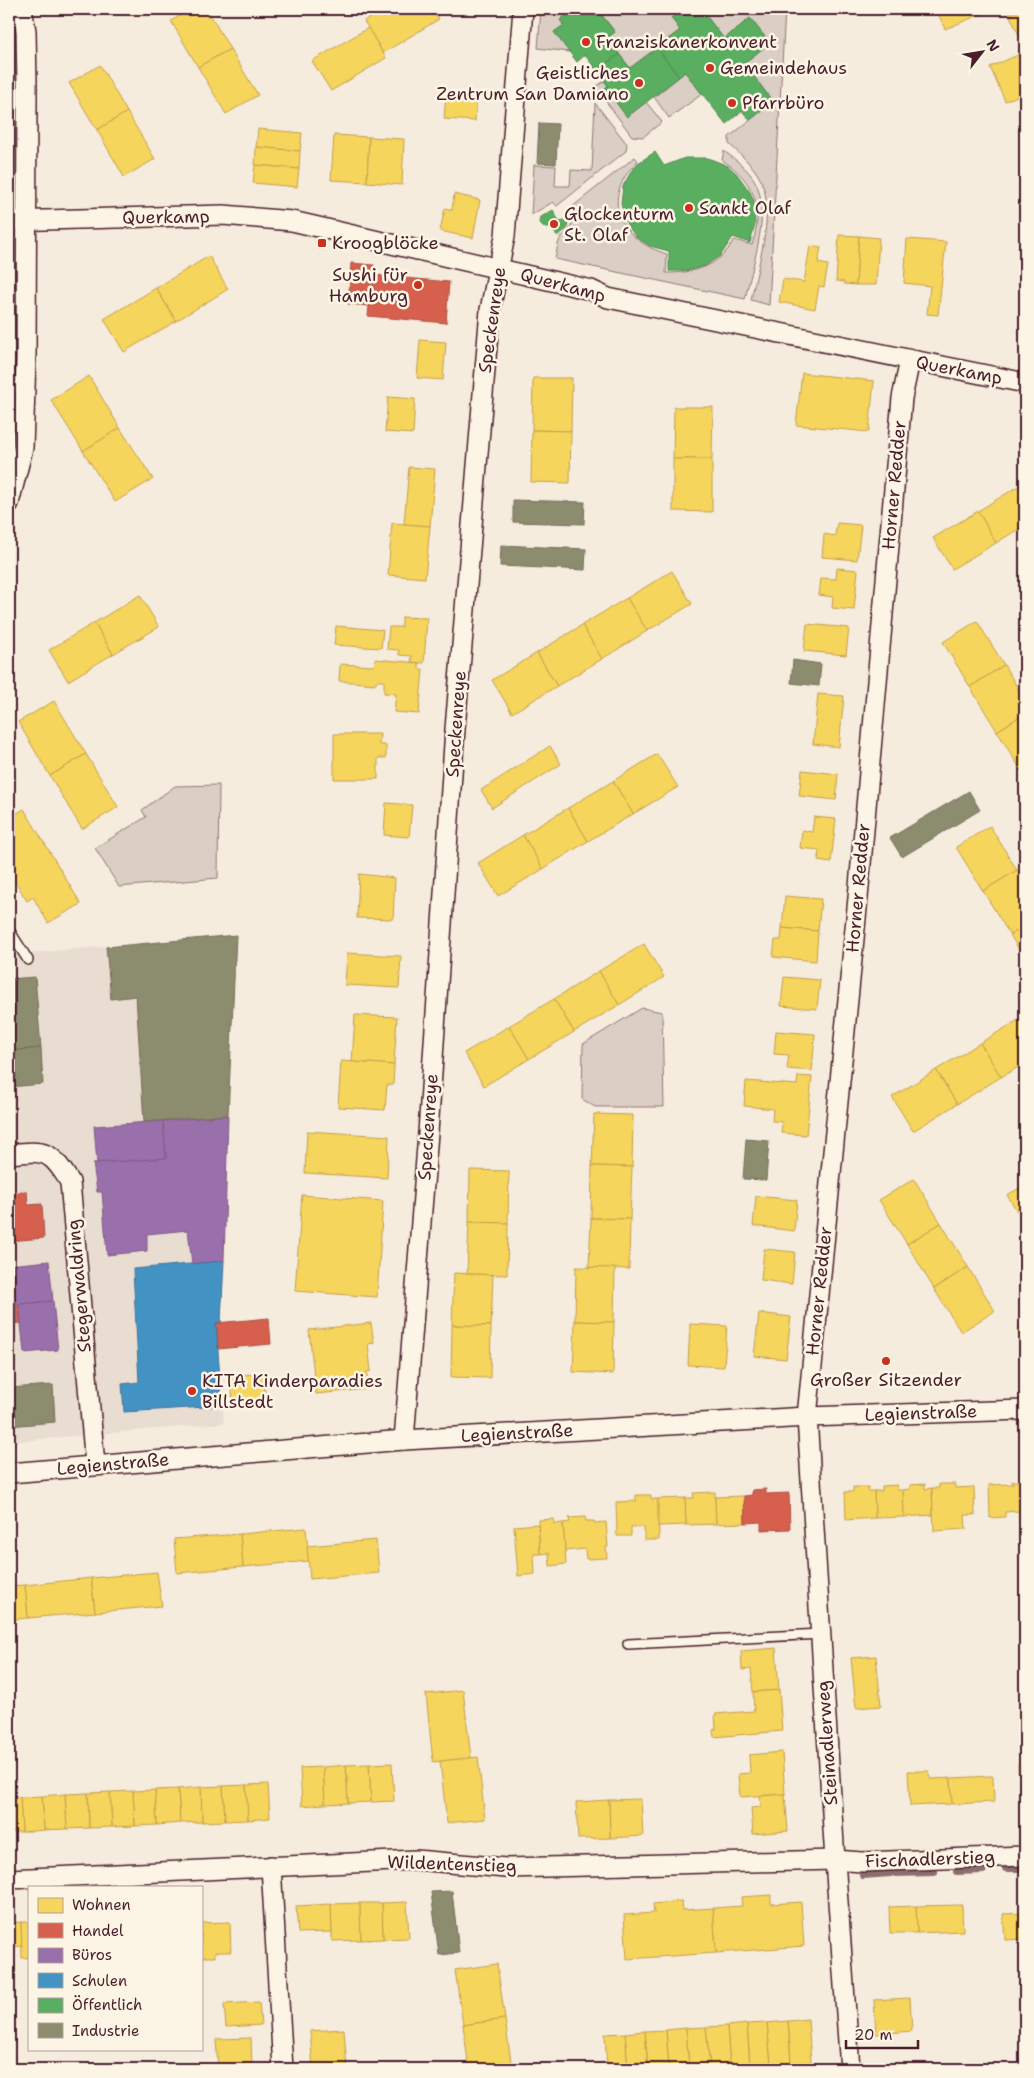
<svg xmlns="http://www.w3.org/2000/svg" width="1034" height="2078" viewBox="0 0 1034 2078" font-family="'Shantell Sans',sans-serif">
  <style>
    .built { fill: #e8ddd0 }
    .green { fill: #dbcec4; stroke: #927678 }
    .homes { fill: #f6d55c; stroke: #c29e4d }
    .shops { fill: #d6604d; stroke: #ac4c43 }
    .offices { fill: #9970ab; stroke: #815885 }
    .schools { fill: #4393c3; stroke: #457095 }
    .public { fill: #5aae61; stroke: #558351 }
    .industry { fill: #8c8c6e; stroke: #786b5a }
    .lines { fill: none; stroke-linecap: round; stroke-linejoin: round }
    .stream { stroke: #8c6e70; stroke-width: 8 }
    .lane-casing { stroke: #4a1f2b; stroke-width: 12 }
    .street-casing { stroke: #4a1f2b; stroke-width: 22 }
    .lane { stroke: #fcf5e5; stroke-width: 9 }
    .street { stroke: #fcf5e5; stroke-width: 19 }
    .poi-dot { fill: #c8321e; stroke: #fcf5e5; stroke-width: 2 }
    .labels { text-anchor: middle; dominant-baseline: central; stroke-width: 5; stroke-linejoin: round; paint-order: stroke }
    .poi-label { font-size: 18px; fill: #4a1f2b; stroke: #fcf5e5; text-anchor: start }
    .street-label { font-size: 18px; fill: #4a1f2b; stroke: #fcf5e5 }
  </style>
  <rect width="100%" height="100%" fill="#f5ecde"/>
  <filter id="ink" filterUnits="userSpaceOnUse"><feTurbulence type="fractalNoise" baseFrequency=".02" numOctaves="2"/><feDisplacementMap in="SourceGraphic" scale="10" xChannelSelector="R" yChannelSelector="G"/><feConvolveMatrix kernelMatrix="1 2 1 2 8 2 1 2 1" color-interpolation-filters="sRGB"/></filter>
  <g filter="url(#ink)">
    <polygon class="built" points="236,935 221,1322 216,1323 224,1423 9,1442 9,955"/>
    <g class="green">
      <polygon points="541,9 574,9 560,20 564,25 554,32 569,52 538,48"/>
      <polygon points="597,9 684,9 672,18 680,30 630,68 607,38 615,32"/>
      <path d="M 701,9 L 785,9 L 769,305 L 751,300 C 757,268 774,217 763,186 C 758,169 742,156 729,144 L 729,137 L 773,102 L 744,63 L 769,43 L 750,18 L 724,39 Z"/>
      <polygon points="685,72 702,94 669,118 654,97"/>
      <polygon points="605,81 608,86 605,88 627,117 646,102 662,122 643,137 632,136 595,87"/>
      <polygon points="595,103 627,144 626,151 557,206 553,202 531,215 534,165 556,166 555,186 570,186 571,170 592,171"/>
      <path d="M 724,151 C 737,161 753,172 758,188 C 769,219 752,267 745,299 L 555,259 C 557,253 557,244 560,239 C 568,228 578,227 567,211 L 635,157 L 638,161 C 599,198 619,240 667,254 L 666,273 C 695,273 719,267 734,240 L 752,245 C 764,208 755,181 722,160 Z"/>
      <polygon points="219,785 218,878 119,887 95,848 146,817 142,810 175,786"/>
      <polygon points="642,1008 662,1012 664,1107 595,1107 582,1099 583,1044"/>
    </g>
    <g class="homes">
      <polygon points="191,9 207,9 230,49 198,67 171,21"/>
      <polygon points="385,9 433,9 439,19 383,53 364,21"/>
      <polygon points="949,9 994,9 945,29 938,13"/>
      <polygon points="1019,9 1025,9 1025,34 1020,37 1009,14"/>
      <polygon points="368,28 386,58 331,91 312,61"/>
      <polygon points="230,49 258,95 226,114 198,67"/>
      <polygon points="1025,52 1025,93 1005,101 990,67"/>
      <polygon points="100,65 127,112 97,130 69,83"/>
      <polygon points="446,94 477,96 475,121 444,119"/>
      <polygon points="127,112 155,159 124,177 97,130"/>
      <polygon points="258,129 302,133 300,151 256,147"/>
      <polygon points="334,135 369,137 367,182 331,180"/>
      <polygon points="369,137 404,139 402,185 367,182"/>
      <polygon points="256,147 300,151 299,169 255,165"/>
      <polygon points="255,165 299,169 297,187 253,183"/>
      <polygon points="454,194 480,200 473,238 440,231 445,208 452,210"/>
      <polygon points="839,235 859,236 856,285 844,284 844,282 836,281"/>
      <polygon points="859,236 879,238 876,285 856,285"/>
      <polygon points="907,239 946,242 938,315 927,314 930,286 904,283"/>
      <polygon points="810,246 821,248 818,263 828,265 824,287 819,286 815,309 779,302 783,279 804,282"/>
      <polygon points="209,256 228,289 176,321 156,288"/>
      <polygon points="156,288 176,321 124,352 104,319"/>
      <polygon points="420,340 446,342 443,380 417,378"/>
      <polygon points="802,373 874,381 869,432 796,425"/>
      <polygon points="89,376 120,428 83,451 51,400"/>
      <polygon points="533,378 572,378 571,431 532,430"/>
      <polygon points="388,397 415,399 413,434 385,432"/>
      <polygon points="674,407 713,407 712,459 673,459"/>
      <polygon points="120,428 153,479 115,502 83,451"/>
      <polygon points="532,430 571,431 570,483 531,482"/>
      <polygon points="673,459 712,459 712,512 673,511"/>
      <polygon points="409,467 435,469 430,526 404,524"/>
      <polygon points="1022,484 1025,490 1025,525 996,543 978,511"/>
      <polygon points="978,511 996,543 952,569 933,538"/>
      <polygon points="392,523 430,526 425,578 388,575"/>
      <polygon points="837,523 861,525 857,560 822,557 824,534 835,536"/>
      <polygon points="837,568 858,570 854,610 832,608 833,597 819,595 821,578 836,579"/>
      <polygon points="672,571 692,604 647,631 627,598"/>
      <polygon points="140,595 159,627 113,654 94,623"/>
      <polygon points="627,598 647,631 602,659 582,625"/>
      <polygon points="402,617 427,618 424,663 411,662 412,656 399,655 399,650 387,649 389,627 402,627"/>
      <polygon points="977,621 1004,665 970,687 943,642"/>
      <polygon points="94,623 113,654 68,681 49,650"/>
      <polygon points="807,624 849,628 846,655 804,651"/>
      <polygon points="582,625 602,659 557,686 537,653"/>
      <polygon points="336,626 383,630 381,648 334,645"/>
      <polygon points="537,653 557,686 512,713 492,680"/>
      <polygon points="375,659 419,663 419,669 423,669 419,714 394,712 396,694 384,693 384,681 376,681 376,684 339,681 340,664 374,666"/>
      <polygon points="1004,665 1025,700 1025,713 997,731 970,687"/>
      <polygon points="818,694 844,696 839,747 813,744"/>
      <polygon points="54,701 86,754 50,776 18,722"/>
      <polygon points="1025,713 1025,774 1024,775 997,731"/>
      <polygon points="334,734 380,734 379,745 386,745 386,758 378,758 378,779 334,779"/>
      <polygon points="550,746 561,764 492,808 481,790"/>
      <polygon points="86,754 118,807 82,829 50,776"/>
      <polygon points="657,754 678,787 633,814 613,781"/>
      <polygon points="802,770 838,774 836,800 799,796"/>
      <polygon points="613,781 633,814 588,841 568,808"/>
      <polygon points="386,803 412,805 409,837 384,835"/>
      <polygon points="568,808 588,841 543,869 523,835"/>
      <polygon points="24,809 81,904 48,923 33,897 27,901 9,871 9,818"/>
      <polygon points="814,817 836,819 831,863 818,861 819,850 800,848 802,830 812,832"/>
      <polygon points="990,826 1017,870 983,891 956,847"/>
      <polygon points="523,835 543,869 498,896 478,863"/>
      <polygon points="1017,870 1025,883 1025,926 1010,935 983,891"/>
      <polygon points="359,874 395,878 393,919 357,918"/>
      <polygon points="785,896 821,899 818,931 782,928"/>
      <polygon points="1025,926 1025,959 1010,935"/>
      <polygon points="782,928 818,931 816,961 773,957 775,940 781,940"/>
      <polygon points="644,944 664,977 619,1005 599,971"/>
      <polygon points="347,953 401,956 399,988 345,985"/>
      <polygon points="599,971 619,1005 574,1032 554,999"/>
      <polygon points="784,977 820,980 817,1009 781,1006"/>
      <polygon points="554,999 574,1032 529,1059 509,1026"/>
      <polygon points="355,1015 397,1017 394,1065 352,1062"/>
      <polygon points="1025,1016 1025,1063 1001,1077 980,1043"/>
      <polygon points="509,1026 529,1059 484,1086 464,1053"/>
      <polygon points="776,1031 815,1034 812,1071 787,1069 789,1055 774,1054"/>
      <polygon points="980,1043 1001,1077 957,1104 936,1070"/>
      <polygon points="341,1061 394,1065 393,1085 387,1085 385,1110 338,1107"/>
      <polygon points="936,1070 957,1104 913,1131 892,1097"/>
      <polygon points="798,1076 812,1077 806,1135 781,1133 782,1122 772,1121 773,1109 744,1106 746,1081 797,1085"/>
      <polygon points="594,1114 633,1115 632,1167 592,1166"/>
      <polygon points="307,1131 389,1136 387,1178 305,1173"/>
      <polygon points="592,1166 632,1167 630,1219 591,1218"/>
      <polygon points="470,1170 509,1171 508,1223 469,1222"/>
      <polygon points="914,1179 941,1223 907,1244 879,1200"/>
      <polygon points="1025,1185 1025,1224 1007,1195"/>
      <polygon points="302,1195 383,1201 377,1297 295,1291"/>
      <polygon points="756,1196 797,1200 794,1231 753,1226"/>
      <polygon points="591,1218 630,1219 629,1269 589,1268"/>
      <polygon points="469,1222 508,1223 507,1275 467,1274"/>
      <polygon points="941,1223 968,1267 934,1289 907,1244"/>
      <polygon points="764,1249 795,1252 792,1284 761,1280"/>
      <polygon points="576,1267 615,1268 614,1322 575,1321"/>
      <polygon points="968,1267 995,1311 961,1332 934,1289"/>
      <polygon points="454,1273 493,1275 491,1326 452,1325"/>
      <polygon points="759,1313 791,1317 786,1359 754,1356"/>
      <polygon points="575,1321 614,1322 613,1374 573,1372"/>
      <polygon points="371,1323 374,1343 368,1344 371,1371 367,1372 369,1389 316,1394 309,1330"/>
      <polygon points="690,1324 727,1326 724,1367 688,1365"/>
      <polygon points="452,1325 491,1326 490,1378 451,1377"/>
      <polygon points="1025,1325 1025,1345 1017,1330"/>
      <polygon points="263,1373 266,1401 233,1405 231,1376"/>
      <polygon points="1012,1481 1025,1481 1025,1526 1020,1527 1019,1511 1005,1512 1005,1517 990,1518 989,1485 1013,1484"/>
      <polygon points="925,1484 925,1489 932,1488 933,1515 904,1517 903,1490 910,1489 910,1485"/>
      <polygon points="939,1484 955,1484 955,1488 974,1487 975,1515 965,1515 966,1529 934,1531 932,1488 939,1488"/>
      <polygon points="897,1485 897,1490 903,1490 904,1517 875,1518 874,1491 882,1491 882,1486"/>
      <polygon points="853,1487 868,1487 868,1491 874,1491 875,1518 846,1520 845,1492 853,1492"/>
      <polygon points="715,1492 716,1524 686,1525 685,1498 694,1498 693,1493"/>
      <polygon points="636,1495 651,1495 651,1499 658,1499 659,1540 644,1540 644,1527 631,1527 631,1536 617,1536 616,1502 636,1501"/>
      <polygon points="744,1496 745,1523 716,1524 715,1497"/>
      <polygon points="685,1498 686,1525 658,1526 658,1499"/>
      <polygon points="585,1517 586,1521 594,1521 594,1523 606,1522 608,1547 606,1547 607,1558 586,1559 585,1549 565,1551 563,1523 570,1522 569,1518"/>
      <polygon points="554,1519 554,1524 563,1523 566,1564 550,1566 549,1553 540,1554 538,1520"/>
      <polygon points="538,1524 540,1554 534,1554 535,1574 518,1576 514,1526"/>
      <polygon points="306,1528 309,1561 243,1567 240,1534"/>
      <polygon points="240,1534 243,1567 177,1573 174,1539"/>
      <polygon points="376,1540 379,1573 310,1579 307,1546"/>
      <polygon points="157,1572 162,1606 95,1612 91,1578"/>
      <polygon points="91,1578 95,1612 28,1618 25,1585"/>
      <polygon points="25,1585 28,1618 9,1620 9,1586"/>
      <polygon points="776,1648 779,1690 753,1692 751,1669 742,1670 741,1651"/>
      <polygon points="876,1656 881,1706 856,1708 851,1658"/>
      <polygon points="463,1690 471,1758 433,1762 426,1694"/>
      <polygon points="779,1690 782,1731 714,1737 713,1730 716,1729 715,1714 754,1711 753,1692"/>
      <polygon points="782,1752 785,1794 740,1797 738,1774 750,1773 749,1755"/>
      <polygon points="478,1757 485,1819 447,1823 440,1761"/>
      <polygon points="392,1763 394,1801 371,1802 369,1764"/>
      <polygon points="1018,1763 1025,1763 1025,1789 1019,1789"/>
      <polygon points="369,1764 371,1802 348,1803 346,1765"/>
      <polygon points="346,1765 348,1803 325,1804 323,1767"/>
      <polygon points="323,1767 325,1804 302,1806 300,1768"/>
      <polygon points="908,1771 929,1771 930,1779 951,1778 952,1804 910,1806"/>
      <polygon points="993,1776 994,1802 952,1804 951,1778"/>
      <polygon points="268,1784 270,1818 248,1820 246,1785"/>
      <polygon points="246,1785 248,1820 225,1821 223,1786"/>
      <polygon points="223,1786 225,1821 202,1822 201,1787"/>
      <polygon points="201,1787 202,1822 180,1823 178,1789"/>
      <polygon points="178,1789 180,1823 157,1825 155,1790"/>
      <polygon points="155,1790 157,1825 135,1826 133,1791"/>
      <polygon points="133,1791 135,1826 112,1827 110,1792"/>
      <polygon points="110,1792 112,1827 89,1828 88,1793"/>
      <polygon points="88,1793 89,1828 67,1829 65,1794"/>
      <polygon points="65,1794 67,1829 44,1830 42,1796"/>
      <polygon points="785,1794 788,1831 753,1834 751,1808 761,1807 760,1796"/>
      <polygon points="42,1796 44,1830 22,1832 20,1797"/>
      <polygon points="9,1797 20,1797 22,1832 9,1832"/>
      <polygon points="641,1799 643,1836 610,1838 609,1800"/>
      <polygon points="609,1800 610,1838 578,1839 576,1802"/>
      <polygon points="771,1895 771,1904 801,1902 804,1946 716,1953 713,1908 742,1906 741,1897"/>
      <polygon points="682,1901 683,1910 713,1908 716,1953 627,1959 624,1915 654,1913 653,1904"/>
      <polygon points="407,1902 409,1938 383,1939 382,1903"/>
      <polygon points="360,1903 361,1940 332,1941 331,1904"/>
      <polygon points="360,1903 382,1903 383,1939 361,1940"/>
      <polygon points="331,1904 332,1932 298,1933 296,1906"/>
      <polygon points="962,1905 963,1931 917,1933 916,1906"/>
      <polygon points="916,1906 917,1933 890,1933 889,1907"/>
      <polygon points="1025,1913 1025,1939 1005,1940 1003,1914"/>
      <polygon points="21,1922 22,1946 9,1947 9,1923"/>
      <polygon points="21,1922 29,1922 29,1958 22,1958"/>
      <polygon points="230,1922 231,1952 215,1952 215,1957 201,1957 201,1923"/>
      <polygon points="497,1964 505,2019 463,2025 455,1970"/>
      <polygon points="910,1998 912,2031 876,2034 874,2000"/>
      <polygon points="259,2002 261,2025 226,2027 224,2004"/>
      <polygon points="505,2019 512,2069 469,2069 463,2025"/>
      <polygon points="808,2019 811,2062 791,2064 788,2021"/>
      <polygon points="788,2021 791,2064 771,2065 767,2023"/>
      <polygon points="767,2023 771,2065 750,2067 747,2024"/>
      <polygon points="747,2024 750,2067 730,2068 727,2026"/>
      <polygon points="727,2026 730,2068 710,2069 706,2027"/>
      <polygon points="706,2027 710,2069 689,2069 686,2028"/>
      <polygon points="686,2028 689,2069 669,2069 666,2030"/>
      <polygon points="344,2029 347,2069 313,2069 310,2031"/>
      <polygon points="666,2030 669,2069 648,2069 645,2031"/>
      <polygon points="645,2031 648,2069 628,2069 625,2033"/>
      <polygon points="625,2033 628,2069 607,2069 605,2034"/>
      <polygon points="251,2038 252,2069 218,2069 216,2039"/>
    </g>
    <g class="shops">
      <polygon points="351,263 374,265 373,275 449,282 446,323 368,316 369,306 348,304"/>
      <polygon points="27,1191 28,1205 42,1204 44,1238 9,1241 9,1193"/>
      <polygon points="19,1304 21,1323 9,1324 9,1305"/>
      <polygon points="269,1318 271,1344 218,1349 216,1323"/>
      <polygon points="766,1489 766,1494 789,1493 790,1529 761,1530 761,1522 745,1523 744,1496 752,1495 752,1490"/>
    </g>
    <g class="offices">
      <polygon points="228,1115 224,1261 192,1264 188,1230 147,1234 147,1251 107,1255 102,1192 97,1192 93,1163 166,1158 163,1121"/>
      <polygon points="163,1121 166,1158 97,1163 94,1126"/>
      <polygon points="49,1261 53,1301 9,1305 9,1265"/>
      <polygon points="53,1301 58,1350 24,1353 19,1304"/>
    </g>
    <polygon class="schools" points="224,1261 221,1322 216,1323 222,1406 124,1412 122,1384 139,1382 133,1269"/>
    <g class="public">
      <polygon points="574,9 597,9 615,32 607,38 619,54 597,71 585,55 577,62 554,32 564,25 560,20"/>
      <polygon points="684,9 701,9 724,39 750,18 770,43 744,63 773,102 750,120 742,111 726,124 685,72 679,77 657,48 680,30 671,18"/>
      <polygon points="657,48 679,77 627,117 605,88 608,86 597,71 619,54 630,68"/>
      <polygon points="655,152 664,166 685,158 708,158 728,166 737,174 750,192 754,202 755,224 750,243 733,237 720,256 705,266 687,271 669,271 669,251 650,246 637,238 627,225 621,204 623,186 632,170 638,163"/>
      <polygon points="553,210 559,221 564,220 568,223 567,229 557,236 551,227 545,228 540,223 541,217"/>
    </g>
    <g class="industry">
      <polygon points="539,123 558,124 556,164 537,163"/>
      <polygon points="513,500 585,502 584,524 513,522"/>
      <polygon points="501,545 586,549 585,570 500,566"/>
      <polygon points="793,660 821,664 819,686 791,683"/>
      <polygon points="969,791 980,810 902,857 890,838"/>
      <polygon points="236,935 228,1115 144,1122 136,996 111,999 106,947"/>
      <polygon points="35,977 41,1048 9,1051 9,979"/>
      <polygon points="41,1048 43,1084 9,1087 9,1051"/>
      <polygon points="746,1139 769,1141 766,1180 743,1179"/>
      <polygon points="53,1385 55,1422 9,1426 9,1388"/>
      <polygon points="452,1891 459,1953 439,1955 431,1892"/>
    </g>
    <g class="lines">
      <g class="stream">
        <polyline points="1006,1868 1025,1868"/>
        <polyline points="957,1871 983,1870"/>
        <polyline points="896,1873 934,1872"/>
        <polyline points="863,1875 890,1873"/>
      </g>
      <g class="lane-casing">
        <g id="lane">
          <polyline points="9,391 26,381"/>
          <polyline points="9,930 28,960"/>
          <polyline points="628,1644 821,1634"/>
        </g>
      </g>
      <g class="street-casing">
        <g id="street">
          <polyline points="9,221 223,215 292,221 591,290 608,298 1025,383"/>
          <polyline points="9,503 23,448 26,358 27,86 26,31 22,9"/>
          <path d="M 9,1154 C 46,1150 50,1150 70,1182 L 95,1465"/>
          <polyline points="404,1440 428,1133 455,729 490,310 505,236 523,9"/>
          <polyline points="9,1473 404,1440 807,1417 1025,1410"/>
          <polyline points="271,1866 283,2069"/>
          <polyline points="9,1879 416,1860 506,1868 835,1860 862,1862 1025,1856"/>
          <polyline points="850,2069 835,1860 807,1417 858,898 902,398 910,360"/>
        </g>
      </g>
      <use href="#lane" class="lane"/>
      <use href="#street" class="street"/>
    </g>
  </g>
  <g class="poi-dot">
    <circle cx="586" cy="42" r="5"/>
    <circle cx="710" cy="68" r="5"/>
    <circle cx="639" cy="83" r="5"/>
    <circle cx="732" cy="103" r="5"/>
    <circle cx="689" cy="208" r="5"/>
    <circle cx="554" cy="224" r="5"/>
    <rect x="317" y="238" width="10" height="10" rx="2.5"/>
    <circle cx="418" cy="285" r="5"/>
    <circle cx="886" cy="1361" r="5"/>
    <circle cx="192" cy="1391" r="5"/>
  </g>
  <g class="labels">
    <g class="poi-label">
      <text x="596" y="42">Franziskanerkonvent</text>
      <text x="720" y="68">Gemeindehaus</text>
      <text x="629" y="73" text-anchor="end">Geistliches<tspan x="629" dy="21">Zentrum San Damiano</tspan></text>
      <text x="742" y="103">Pfarrbüro</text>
      <text x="699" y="208">Sankt Olaf</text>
      <text x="564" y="214">Glockenturm<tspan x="564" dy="21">St. Olaf</tspan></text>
      <text x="332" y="243">Kroogblöcke</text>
      <text x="408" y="275" text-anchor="end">Sushi für<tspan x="408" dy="21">Hamburg</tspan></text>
      <text x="886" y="1380" text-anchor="middle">Großer Sitzender</text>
      <text x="202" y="1381">KITA Kinderparadies<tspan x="202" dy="21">Billstedt</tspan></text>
    </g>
    <g class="street-label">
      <text transform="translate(166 217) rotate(-1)">Querkamp</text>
      <text transform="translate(563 285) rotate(15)">Querkamp</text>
      <text transform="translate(492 320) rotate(-82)">Speckenreye</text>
      <text transform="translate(959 370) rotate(11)">Querkamp</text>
      <text transform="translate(894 485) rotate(-85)">Horner Redder</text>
      <text transform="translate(456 724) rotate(-86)">Speckenreye</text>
      <text transform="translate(858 888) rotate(-85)">Horner Redder</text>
      <text transform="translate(428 1127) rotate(-86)">Speckenreye</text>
      <text transform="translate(79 1286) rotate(-95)">Stegerwaldring</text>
      <text transform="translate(819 1291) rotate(-84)">Horner Redder</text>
      <text transform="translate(921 1413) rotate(-2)">Legienstraße</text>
      <text transform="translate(517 1433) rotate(-3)">Legienstraße</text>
      <text transform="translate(113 1464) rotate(-5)">Legienstraße</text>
      <text transform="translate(827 1743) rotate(-94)">Steinadlerweg</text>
      <text transform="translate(930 1859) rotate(-2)">Fischadlerstieg</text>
      <text transform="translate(452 1864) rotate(2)">Wildentenstieg</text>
    </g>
  </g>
  <rect width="1034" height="2078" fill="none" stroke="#fcf5e5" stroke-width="30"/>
  <rect x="15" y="15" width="1004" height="2048" fill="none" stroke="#4a1f2b" stroke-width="2" filter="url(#ink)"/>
  <rect x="28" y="1886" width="175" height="165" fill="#fcf5e5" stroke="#b59f9b"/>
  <rect x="38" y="1898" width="25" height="15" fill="#f6d55c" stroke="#b59f9b"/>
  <text x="72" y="1910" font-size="15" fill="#4a1f2b">Wohnen</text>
  <rect x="38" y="1923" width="25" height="15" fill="#d6604d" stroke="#b59f9b"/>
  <text x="72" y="1936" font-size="15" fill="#4a1f2b">Handel</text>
  <rect x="38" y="1948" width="25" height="15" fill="#9970ab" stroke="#b59f9b"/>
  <text x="72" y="1960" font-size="15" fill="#4a1f2b">Büros</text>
  <rect x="38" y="1973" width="25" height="15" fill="#4393c3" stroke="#b59f9b"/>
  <text x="72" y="1986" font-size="15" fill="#4a1f2b">Schulen</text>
  <rect x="38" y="1998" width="25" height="15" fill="#5aae61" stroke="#b59f9b"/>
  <text x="72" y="2010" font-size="15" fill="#4a1f2b">Öffentlich</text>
  <rect x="38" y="2023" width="25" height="15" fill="#8c8c6e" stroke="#b59f9b"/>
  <text x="72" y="2036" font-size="15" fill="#4a1f2b">Industrie</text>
  <g transform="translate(982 52) rotate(59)" stroke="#fcf5e5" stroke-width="4" paint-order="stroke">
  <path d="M0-4L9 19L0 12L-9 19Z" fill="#4a1f2b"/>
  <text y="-8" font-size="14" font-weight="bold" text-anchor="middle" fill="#4a1f2b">N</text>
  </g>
  <path d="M846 2040v8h72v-8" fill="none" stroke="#4a1f2b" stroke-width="2.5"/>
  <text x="854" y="2040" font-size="15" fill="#4a1f2b" stroke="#fcf5e5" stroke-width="4" paint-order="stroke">20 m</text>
</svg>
